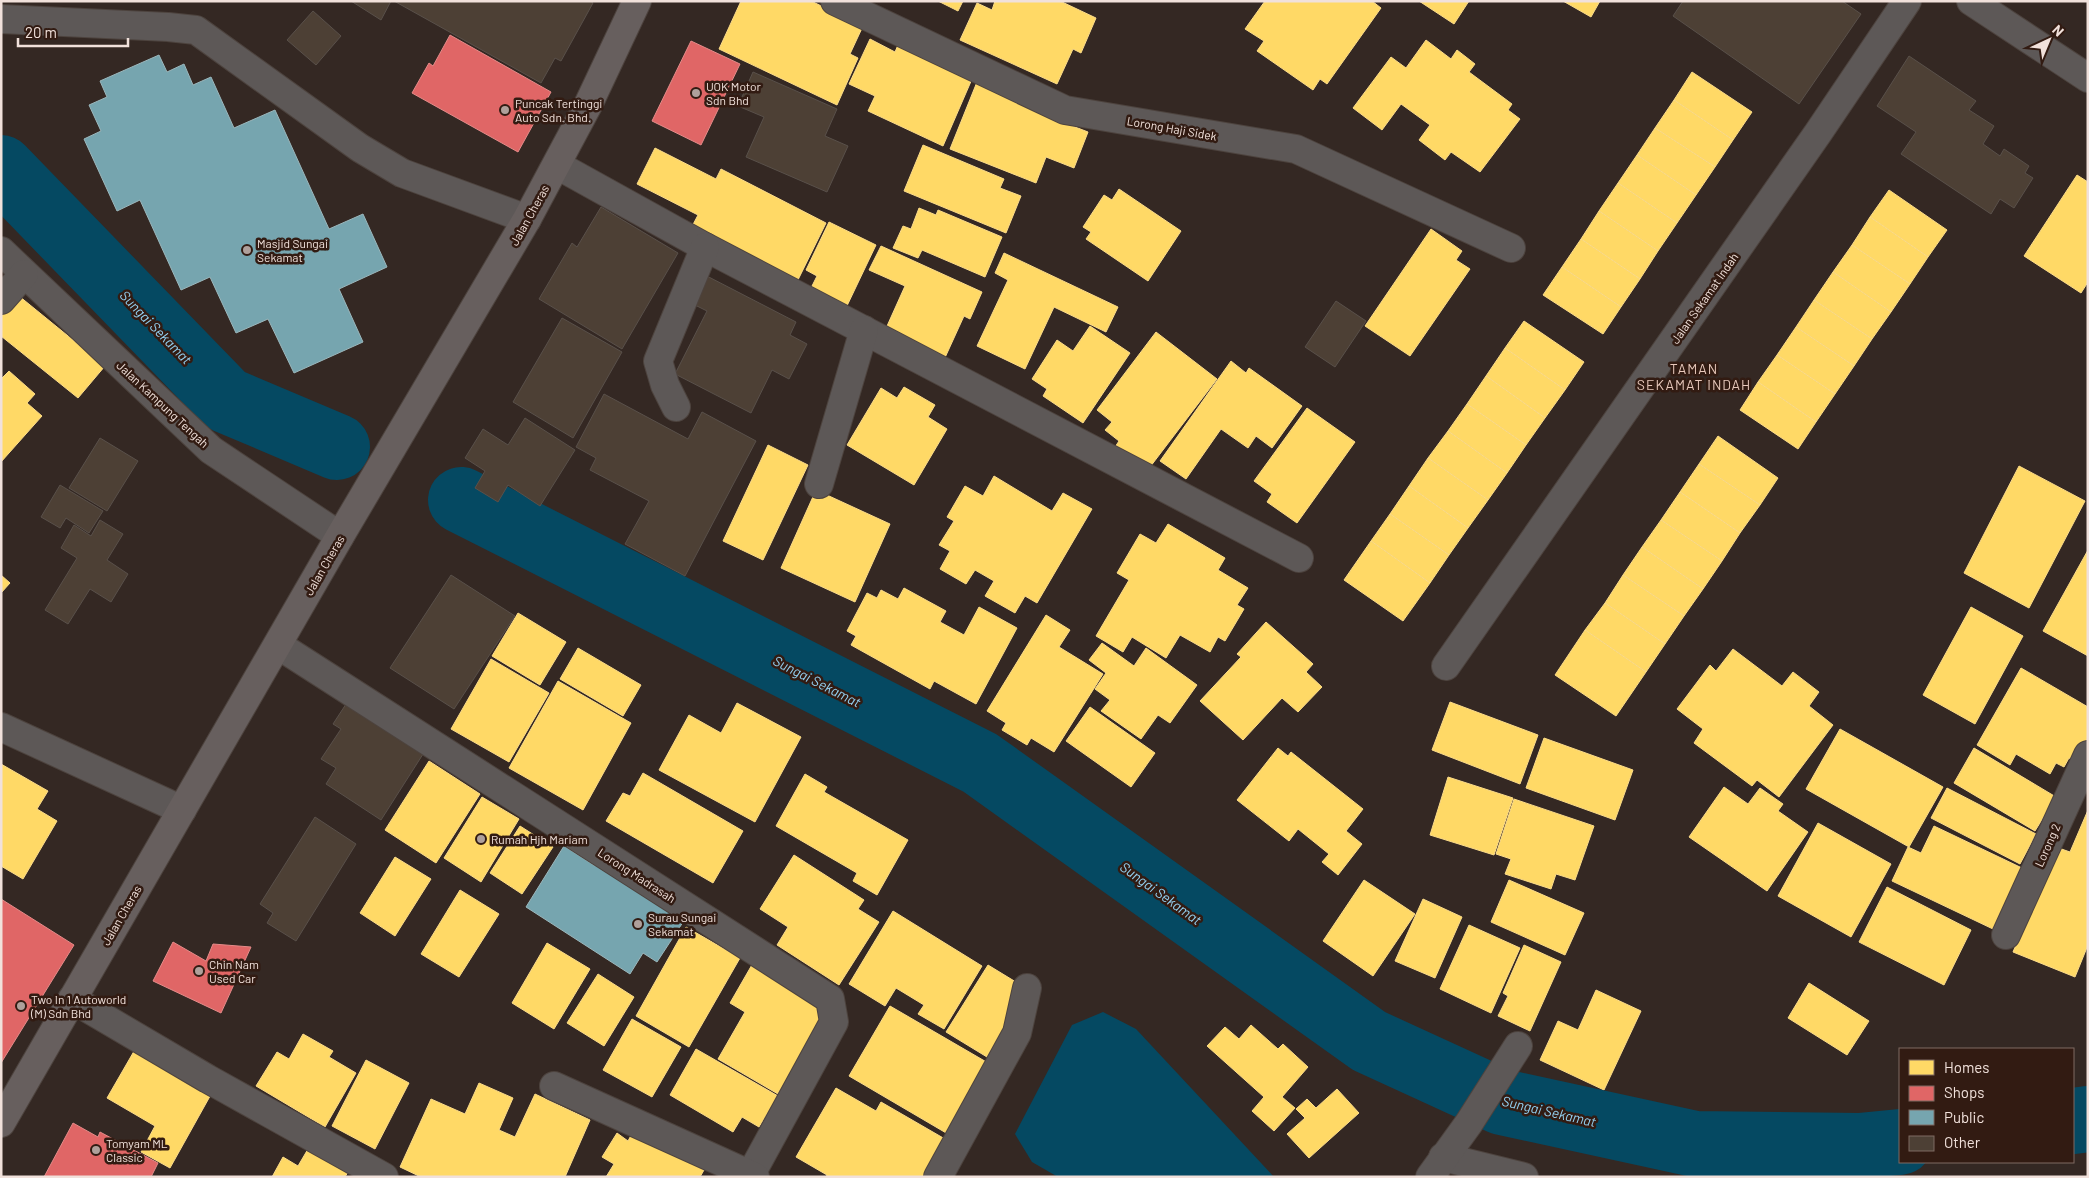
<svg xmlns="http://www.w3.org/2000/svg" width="2089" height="1178" viewBox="0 0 2089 1178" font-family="Barlow,sans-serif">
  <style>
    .water { fill: #054962 }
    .homes { fill: #ffd966; stroke: #fbdb89 }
    .shops { fill: #e06666; stroke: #e58b89 }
    .public { fill: #76a5af; stroke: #9bb7bc }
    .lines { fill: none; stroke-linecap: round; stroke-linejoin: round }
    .river { stroke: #054962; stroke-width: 66 }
    .building { fill: #4d4035; stroke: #59504a }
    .minor-casing { stroke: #4d433e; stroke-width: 30 }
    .major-casing { stroke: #4d433e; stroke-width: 30 }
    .minor { stroke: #5d5857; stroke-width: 28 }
    .major { stroke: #675f5e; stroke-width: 28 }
    .poi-dot { fill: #afa09b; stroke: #321b12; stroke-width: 2 }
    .labels { text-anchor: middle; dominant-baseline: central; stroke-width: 5; stroke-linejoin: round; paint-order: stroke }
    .poi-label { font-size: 12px; fill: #f1e1db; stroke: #321b12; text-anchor: start }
    .street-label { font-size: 12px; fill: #f1e1db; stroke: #321b12 }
    .water-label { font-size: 14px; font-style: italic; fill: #93d1f2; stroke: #321b12 }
    .neighbourhood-label { font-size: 14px; letter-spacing: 1px; fill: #e7c8bb; stroke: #321b12 }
  </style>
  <rect width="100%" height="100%" fill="#342823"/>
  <polygon class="water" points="1103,1012 1136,1029 1274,1177 1058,1177 1032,1162 1015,1134 1072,1025"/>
  <g class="homes">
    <polygon points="741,1 811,1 863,26 850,54 858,58 837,105 719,49"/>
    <polygon points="938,1 963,1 958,11"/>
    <polygon points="995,1 1060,1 1096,18 1081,53 1073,49 1057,84 960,40 977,3 992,10"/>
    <polygon points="1265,1 1372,1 1381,8 1327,84 1320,79 1313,90 1257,51 1264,41 1245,29"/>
    <polygon points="1419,1 1469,1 1454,24"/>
    <polygon points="1563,1 1600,1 1591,17"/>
    <polygon points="870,39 895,52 898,45 972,79 943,146 868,111 875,96 849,84"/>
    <polygon points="1426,40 1451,59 1457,50 1475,64 1469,72 1512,104 1508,110 1520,119 1480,172 1451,152 1445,160 1419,140 1430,125 1401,104 1382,130 1353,108 1391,57 1406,68"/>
    <polygon points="1692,72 1752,112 1733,140 1674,100"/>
    <polygon points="979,77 1060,121 1088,132 1074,168 1046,157 1036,183 950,149"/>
    <polygon points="1674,100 1733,140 1715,167 1655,128"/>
    <polygon points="1655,128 1715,167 1696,195 1637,155"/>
    <polygon points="923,145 1004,179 1000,188 1021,196 1006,233 904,191"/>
    <polygon points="655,148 716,179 721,169 826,223 793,290 687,236 698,215 637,184"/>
    <polygon points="1637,155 1696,195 1677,223 1618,183"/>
    <polygon points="2077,175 2088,182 2088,282 2081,293 2024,256"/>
    <polygon points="1618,183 1677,223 1658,251 1599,211"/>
    <polygon points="1119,189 1181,231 1148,281 1086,239 1091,232 1083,227 1104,195 1112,200"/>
    <polygon points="1889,190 1947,230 1928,257 1870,217"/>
    <polygon points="919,208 936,215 938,210 1002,237 985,277 922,250 918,258 893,248 903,226 911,229"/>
    <polygon points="1599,211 1658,251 1640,279 1581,239"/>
    <polygon points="1870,217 1928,257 1910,284 1852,245"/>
    <polygon points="829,222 876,245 845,310 809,292 817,276 806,270"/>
    <polygon points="1431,229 1462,251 1456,260 1470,269 1410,356 1365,326"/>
    <polygon points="1581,239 1640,279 1621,307 1562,267"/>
    <polygon points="1852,245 1910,284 1891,312 1833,272"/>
    <polygon points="881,246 982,292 970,319 964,316 943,362 883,335 905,286 869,270"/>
    <polygon points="1004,253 1118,307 1106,332 1054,307 1025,369 977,346 1008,280 995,273"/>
    <polygon points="1562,267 1621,307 1603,334 1543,295"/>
    <polygon points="1833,272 1891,312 1872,339 1814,300"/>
    <polygon points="19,296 105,366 78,398 1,336 1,317"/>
    <polygon points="1814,300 1872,339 1854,366 1796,327"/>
    <polygon points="1524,321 1584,362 1565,390 1505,348"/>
    <polygon points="1090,326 1130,353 1083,423 1043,396 1047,389 1032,379 1057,340 1073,351"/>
    <polygon points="1796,327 1854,366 1835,394 1777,355"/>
    <polygon points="1156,332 1217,379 1147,471 1115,447 1119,441 1105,430 1112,422 1097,410"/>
    <polygon points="1505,348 1565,390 1545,418 1486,376"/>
    <polygon points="1777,355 1835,394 1816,422 1758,382"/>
    <polygon points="1231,361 1246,373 1249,368 1302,406 1272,448 1256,436 1248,448 1221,429 1186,479 1160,461"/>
    <polygon points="9,371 35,394 27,403 42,416 1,462 1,379"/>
    <polygon points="1486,376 1545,418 1526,445 1467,404"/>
    <polygon points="1758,382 1816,422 1798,449 1740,410"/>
    <polygon points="904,387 935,405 928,417 947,429 914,485 847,445 881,388 897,398"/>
    <polygon points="1467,404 1526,445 1507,473 1448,431"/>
    <polygon points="1307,408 1355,442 1297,523 1267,502 1272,494 1254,481"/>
    <polygon points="1448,431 1507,473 1488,500 1428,458"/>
    <polygon points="1718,436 1778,478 1760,505 1699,464"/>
    <polygon points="768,445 808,465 763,560 723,541"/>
    <polygon points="1428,458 1488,500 1468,528 1409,486"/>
    <polygon points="1699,464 1760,505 1740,533 1680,492"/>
    <polygon points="2019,466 2085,501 2029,608 1964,573"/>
    <polygon points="994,476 1052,511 1063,493 1092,509 1037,603 1025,596 1015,613 985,596 994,581 975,570 966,584 940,569 950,551 939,545 954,521 947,517 965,486 983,496"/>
    <polygon points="1409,486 1468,528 1449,555 1390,514"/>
    <polygon points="816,490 890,524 855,602 781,568"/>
    <polygon points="1680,492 1740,533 1722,561 1661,520"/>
    <polygon points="1390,514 1449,555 1430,583 1371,541"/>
    <polygon points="1661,520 1722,561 1703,589 1642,547"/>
    <polygon points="1168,524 1225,558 1218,570 1248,588 1237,605 1244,609 1225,641 1218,637 1210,652 1180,635 1166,658 1132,637 1123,652 1096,636 1129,580 1117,573 1140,534 1156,543"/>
    <polygon points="1371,541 1430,583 1403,621 1344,580"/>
    <polygon points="1642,547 1703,589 1684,616 1623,575"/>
    <polygon points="2088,550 2088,656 2043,631"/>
    <polygon points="1,575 10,583 1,593"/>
    <polygon points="1623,575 1684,616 1665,644 1605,603"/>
    <polygon points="904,588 946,611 940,622 964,635 979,607 1017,628 976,704 934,681 930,689 851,645 856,636 847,631 867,593 877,598 881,590 898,599"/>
    <polygon points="1605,603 1665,644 1646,672 1585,630"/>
    <polygon points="1971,607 2023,636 1975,724 1923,695"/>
    <polygon points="518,613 566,642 540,685 492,656"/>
    <polygon points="1046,615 1070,630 1059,647 1103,674 1054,752 1031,738 1027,745 1002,730 1006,723 987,711"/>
    <polygon points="1266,622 1313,664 1306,672 1322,687 1298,712 1282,698 1243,740 1200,701 1241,657 1237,654"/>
    <polygon points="1585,630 1646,672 1616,716 1555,675"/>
    <polygon points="1102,643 1134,666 1146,648 1197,685 1170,723 1158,715 1141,739 1101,711 1110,700 1095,689 1106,673 1089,660"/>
    <polygon points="578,648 641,685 623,716 560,679"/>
    <polygon points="1733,649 1782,686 1793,672 1819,692 1809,706 1833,725 1779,797 1757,780 1752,786 1694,743 1703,729 1677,709 1710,665 1716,671"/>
    <polygon points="491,659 549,693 509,762 451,729"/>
    <polygon points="2021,668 2088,707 2088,737 2074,761 2069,758 2064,767 2056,763 2050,774 2016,754 2010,765 1977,745"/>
    <polygon points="558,681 631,723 583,810 509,768"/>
    <polygon points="1450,702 1538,735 1520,784 1432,750"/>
    <polygon points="737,703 801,737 755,822 659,770 689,715 721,733"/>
    <polygon points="1090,707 1155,753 1131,787 1066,741"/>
    <polygon points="1840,729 1943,787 1909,847 1806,789"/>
    <polygon points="1544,738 1633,770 1615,820 1526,788"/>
    <polygon points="1278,748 1288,756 1291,752 1363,809 1346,831 1362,844 1338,875 1322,862 1329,854 1298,829 1289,841 1237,800"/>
    <polygon points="1974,748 2056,797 2035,831 1954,783"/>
    <polygon points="429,761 480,794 436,863 385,830"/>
    <polygon points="1,764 48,791 37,809 57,821 23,879 1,866"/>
    <polygon points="643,773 743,831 713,883 606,821 623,793 630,796"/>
    <polygon points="805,774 827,787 824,792 908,840 877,895 853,881 857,873 776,826"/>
    <polygon points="1448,777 1513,798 1494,855 1430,835"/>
    <polygon points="1724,787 1748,804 1760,788 1783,804 1778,811 1808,832 1767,891 1689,837"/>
    <polygon points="1947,788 2036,834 2020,864 1931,818"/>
    <polygon points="482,797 519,819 481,882 444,858"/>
    <polygon points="1514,799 1594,826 1575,880 1556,874 1551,889 1505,874 1511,859 1496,854"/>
    <polygon points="2088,810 2088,945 2075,977 2013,952 2056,847 2070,852"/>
    <polygon points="1818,823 1891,864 1851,937 1778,896"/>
    <polygon points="520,826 553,847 522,894 490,873"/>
    <polygon points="1934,826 2022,868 1993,929 1892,881 1908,847 1921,853"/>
    <polygon points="794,855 864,900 858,909 879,922 839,985 777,945 788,927 760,909"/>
    <polygon points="395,857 431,879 395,936 360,913"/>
    <polygon points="1364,880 1415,914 1373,976 1323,941"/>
    <polygon points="1509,880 1584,913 1565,955 1491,922"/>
    <polygon points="1887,887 1971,930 1944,985 1859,942"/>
    <polygon points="460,890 499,914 459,977 421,954"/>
    <polygon points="1423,899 1462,917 1435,978 1395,961"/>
    <polygon points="893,911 982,966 944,1029 918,1014 924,1005 896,988 885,1006 849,984"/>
    <polygon points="1469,925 1520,948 1491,1013 1440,989"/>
    <polygon points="686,927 740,958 689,1047 636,1016"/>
    <polygon points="547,943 590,969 554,1029 512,1003"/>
    <polygon points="1524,945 1561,962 1530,1031 1498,1016 1508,996 1503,993"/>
    <polygon points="753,963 828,1007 778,1094 718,1059 745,1012 730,1003"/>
    <polygon points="988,965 1029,990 987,1057 946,1032"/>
    <polygon points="598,974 634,997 604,1046 567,1023"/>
    <polygon points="1809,983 1869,1021 1847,1055 1788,1018"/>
    <polygon points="1596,990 1641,1011 1604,1090 1540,1060 1558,1021 1578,1030"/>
    <polygon points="890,1006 995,1067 953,1137 849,1076"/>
    <polygon points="632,1019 681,1047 652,1097 603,1070"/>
    <polygon points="1251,1025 1278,1049 1283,1044 1308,1067 1282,1097 1295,1108 1274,1131 1252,1111 1264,1097 1207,1046 1225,1027 1239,1039"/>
    <polygon points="303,1034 333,1051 329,1057 356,1073 325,1127 256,1086 277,1052 289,1059"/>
    <polygon points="137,1046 214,1089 170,1168 141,1152 155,1126 107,1098"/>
    <polygon points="696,1049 778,1096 759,1127 742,1117 733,1132 670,1095"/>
    <polygon points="366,1060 409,1083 375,1149 332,1126"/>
    <polygon points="479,1083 513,1098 499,1130 515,1137 535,1094 590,1120 565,1177 421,1177 400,1167 431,1099 465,1114"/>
    <polygon points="836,1088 876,1111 881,1102 945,1139 923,1177 826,1177 827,1175 796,1157"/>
    <polygon points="1337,1089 1359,1113 1309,1158 1287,1134 1305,1118 1296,1109 1307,1099 1316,1108"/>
    <polygon points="635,1128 704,1170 700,1177 606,1177 614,1164 602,1157 617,1133 628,1141"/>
    <polygon points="308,1149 348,1172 345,1177 272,1177 283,1157 298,1166"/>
  </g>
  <g class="shops">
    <polygon points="450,35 551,92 518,152 412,93 429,63 433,66"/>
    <polygon points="691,41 740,64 701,145 652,121"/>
    <polygon points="1,899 74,945 1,1063"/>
    <polygon points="173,942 206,961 213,944 251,947 221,1013 153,981"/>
    <polygon points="73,1123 98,1137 100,1132 158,1163 151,1177 44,1177"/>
  </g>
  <g class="public">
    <polygon points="159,55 167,72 184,64 193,85 211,77 234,128 275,110 329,229 363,214 387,267 339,289 363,342 294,373 268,319 236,333 210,277 181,290 140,200 117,211 84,139 101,131 89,105 107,97 100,81"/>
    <polygon points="564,846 595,866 599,859 687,916 657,962 643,953 630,974 526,907"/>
  </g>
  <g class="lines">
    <g class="river">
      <polyline points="1,168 226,400 337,447"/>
      <polyline points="461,500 980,763 1369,1041 1502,1102 1695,1144 1859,1146 1900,1142"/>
      <polyline points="2073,1121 2088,1119"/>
    </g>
  </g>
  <g class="building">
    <polygon points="351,1 391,1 381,20"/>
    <polygon points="394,1 590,1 593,3 561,61 555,58 541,83"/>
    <polygon points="1683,1 1842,1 1861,14 1799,104 1673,16"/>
    <polygon points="313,11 341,36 316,65 287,40"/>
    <polygon points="1909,56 1976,101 1969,110 1994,126 1983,144 2000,156 2004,149 2029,166 2025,173 2033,178 2014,208 2000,199 1991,214 1901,154 1916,132 1877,106"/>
    <polygon points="753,72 837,109 825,136 848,146 827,192 746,157 764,117 738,106"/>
    <polygon points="601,207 678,253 622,349 539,299 572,243 577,247"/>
    <polygon points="703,274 796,322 790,335 807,344 789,379 772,370 751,413 675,374 707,311 689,302"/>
    <polygon points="1336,301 1366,321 1335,367 1305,347"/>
    <polygon points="562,318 622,352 573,438 513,402"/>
    <polygon points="604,394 688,439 702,412 756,441 685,576 625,544 649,501 590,470 596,458 576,447"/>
    <polygon points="525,418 575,450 540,506 508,485 498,502 475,488 485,471 465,458 483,429 508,445"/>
    <polygon points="100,438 138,461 107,511 69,488"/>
    <polygon points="60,485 103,511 89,533 66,518 60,528 41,517"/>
    <polygon points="100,520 123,534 107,560 128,574 111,602 90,589 68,624 45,610 77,558 61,548 74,525 91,536"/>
    <polygon points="451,575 515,616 454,709 390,668"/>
    <polygon points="348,701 425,751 381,820 326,784 336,768 321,759 341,729 333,724"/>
    <polygon points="315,817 356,844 296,941 267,923 273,913 260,904"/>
  </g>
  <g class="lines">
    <g class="minor-casing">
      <g id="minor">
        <polyline points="835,1 1065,110 1296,149 1511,248"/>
        <polyline points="1971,1 2088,78"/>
        <polyline points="1,19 168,27 196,30 360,148 402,173 527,219"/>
        <polyline points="557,165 705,247 1299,558"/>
        <polyline points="1,251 211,450 340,536"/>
        <polyline points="1,300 24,274"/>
        <polyline points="676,407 665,385 658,361 705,247"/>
        <polyline points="819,484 864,330"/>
        <polyline points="278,645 830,999 834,1022 751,1174"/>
        <polyline points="1446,666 1818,133 1907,1"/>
        <polyline points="1,727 182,810"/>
        <polyline points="2006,935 2088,755"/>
        <polyline points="72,999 208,1079 384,1177"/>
        <polyline points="554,1086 755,1177"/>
        <polyline points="1443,1157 1524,1177"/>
        <polyline points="938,1177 1017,1033 1027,988"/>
        <polyline points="1430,1177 1469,1123 1518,1046"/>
      </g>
    </g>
    <g class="major-casing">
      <polyline id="major" points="1,1123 340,536 527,219 588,105 637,1"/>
    </g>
    <use href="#minor" class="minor"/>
    <use href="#major" class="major"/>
  </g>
  <g class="poi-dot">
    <circle cx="696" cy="93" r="5"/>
    <circle cx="505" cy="110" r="5"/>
    <circle cx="247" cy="250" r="5"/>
    <circle cx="481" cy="839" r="5"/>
    <circle cx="638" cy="924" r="5"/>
    <circle cx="199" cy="971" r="5"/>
    <circle cx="21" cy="1006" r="5"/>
    <circle cx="96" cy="1150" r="5"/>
  </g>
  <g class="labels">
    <g class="poi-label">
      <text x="706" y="86">UOK Motor<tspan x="706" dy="14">Sdn Bhd</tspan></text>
      <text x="515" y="103">Puncak Tertinggi<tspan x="515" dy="14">Auto Sdn. Bhd.</tspan></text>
      <text x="257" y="243">Masjid Sungai<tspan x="257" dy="14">Sekamat</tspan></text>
      <text x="491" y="839">Rumah Hjh Mariam</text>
      <text x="648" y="917">Surau Sungai<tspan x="648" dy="14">Sekamat</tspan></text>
      <text x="209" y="964">Chin Nam<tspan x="209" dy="14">Used Car</tspan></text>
      <text x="31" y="999">Two In 1 Autoworld<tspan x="31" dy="14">(M) Sdn Bhd</tspan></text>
      <text x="106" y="1143">Tomyam ML<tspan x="106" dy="14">Classic</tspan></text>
    </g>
    <g class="street-label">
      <text transform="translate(1172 128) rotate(10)">Lorong Haji Sidek</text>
      <text transform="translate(529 215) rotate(-61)">Jalan Cheras</text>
      <text transform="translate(1704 298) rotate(-55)">Jalan Sekamat Indah</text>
      <text transform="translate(163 404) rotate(43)">Jalan Kampung Tengah</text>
      <text transform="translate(324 565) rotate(-60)">Jalan Cheras</text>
      <text transform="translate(2047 845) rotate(-66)">Lorong 2</text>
      <text transform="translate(637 875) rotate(33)">Lorong Madrasah</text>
      <text transform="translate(121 915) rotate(-60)">Jalan Cheras</text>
    </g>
    <g class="water-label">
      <text transform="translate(156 327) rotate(46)">Sungai Sekamat</text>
      <text transform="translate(817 681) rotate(27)">Sungai Sekamat</text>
      <text transform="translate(1161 893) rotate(36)">Sungai Sekamat</text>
      <text transform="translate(1549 1111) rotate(13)">Sungai Sekamat</text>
    </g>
    <g class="neighbourhood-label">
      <text x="1694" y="368">TAMAN<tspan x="1694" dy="16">SEKAMAT INDAH</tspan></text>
    </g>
  </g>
  <rect width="2089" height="1178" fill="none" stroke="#f1e1db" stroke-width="5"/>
  <rect x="1899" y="1048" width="175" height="115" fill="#321b12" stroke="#7e6a62"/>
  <rect x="1909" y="1060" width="25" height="15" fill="#ffd966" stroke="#7e6a62"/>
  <text x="1944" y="1073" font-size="15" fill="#f1e1db">Homes</text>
  <rect x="1909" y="1086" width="25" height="15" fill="#e06666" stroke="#7e6a62"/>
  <text x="1944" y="1098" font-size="15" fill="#f1e1db">Shops</text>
  <rect x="1909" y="1110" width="25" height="15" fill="#76a5af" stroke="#7e6a62"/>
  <text x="1944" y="1123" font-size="15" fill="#f1e1db">Public</text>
  <rect x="1909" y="1136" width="25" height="15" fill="#4d4035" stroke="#7e6a62"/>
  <text x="1944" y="1148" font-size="15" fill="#f1e1db">Other</text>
  <g transform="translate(2049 40) rotate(44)" stroke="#321b12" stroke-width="4" paint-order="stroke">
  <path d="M0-4L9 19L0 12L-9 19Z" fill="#f1e1db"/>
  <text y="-8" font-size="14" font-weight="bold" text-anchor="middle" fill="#f1e1db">N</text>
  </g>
  <path d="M18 38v8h110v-8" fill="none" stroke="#f1e1db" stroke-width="2.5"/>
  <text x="25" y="38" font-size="15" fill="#f1e1db" stroke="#321b12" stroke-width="4" paint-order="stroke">20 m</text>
</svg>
